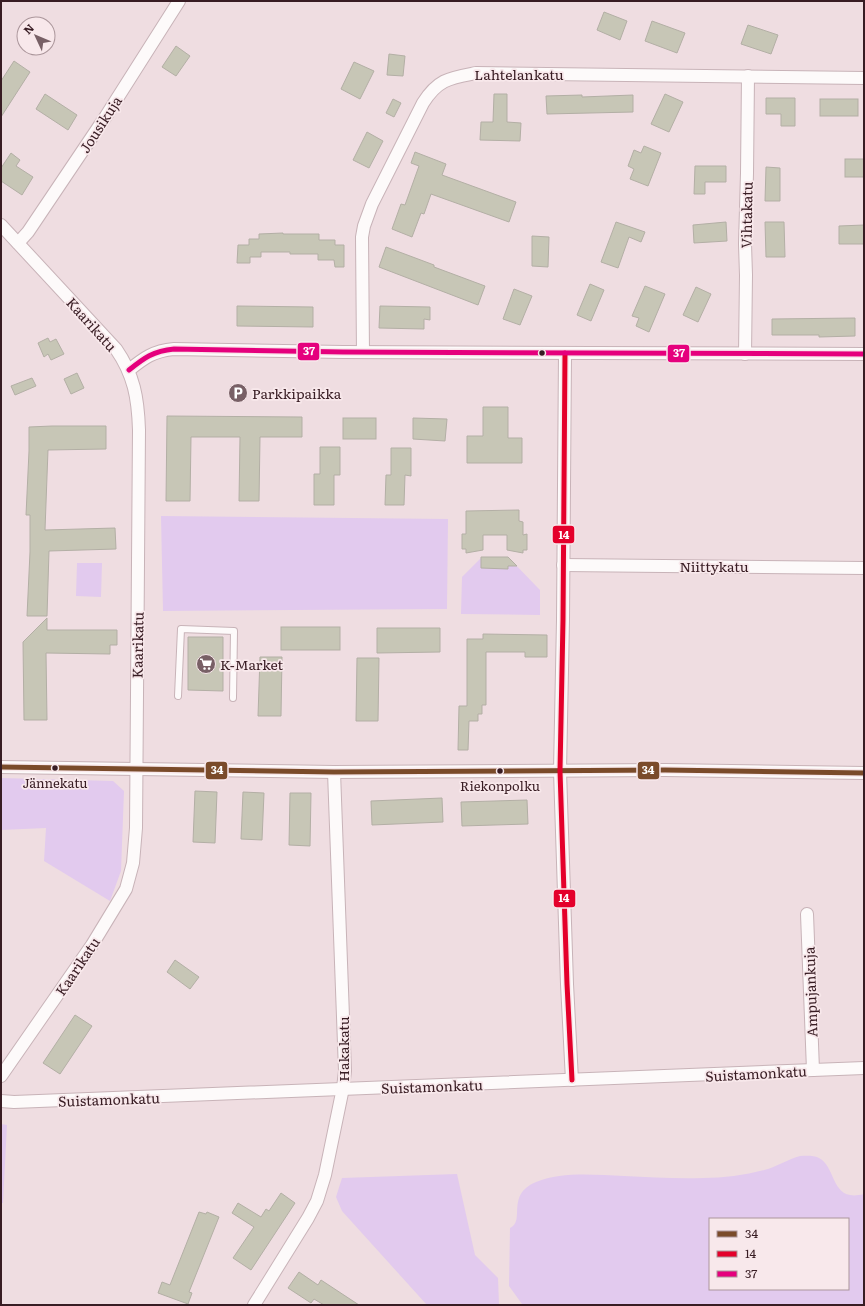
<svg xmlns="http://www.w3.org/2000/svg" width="865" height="1306" viewBox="0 0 865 1306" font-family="Literata,serif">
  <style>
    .green { fill: #e2caee; fill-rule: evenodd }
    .building { fill: #c7c6b6; stroke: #b3afa5 }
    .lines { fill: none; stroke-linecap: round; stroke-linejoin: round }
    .service-casing { stroke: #c8b3b8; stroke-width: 8 }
    .minor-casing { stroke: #c8b3b8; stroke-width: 14 }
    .service { stroke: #fdfafa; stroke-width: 6 }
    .minor { stroke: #fdfafa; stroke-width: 12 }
    .bus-1-casing { stroke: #f8e8eb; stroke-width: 8 }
    .bus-2-casing { stroke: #f8e8eb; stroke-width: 8 }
    .bus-3-casing { stroke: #f8e8eb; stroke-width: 8 }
    .bus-1 { stroke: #7a4b2a; stroke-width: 5 }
    .bus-2 { stroke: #e4002b; stroke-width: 5 }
    .bus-3 { stroke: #e5007d; stroke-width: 5 }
    .bus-dot { fill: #381c23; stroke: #f8e8eb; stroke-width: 1.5 }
    .labels { text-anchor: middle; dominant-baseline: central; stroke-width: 3.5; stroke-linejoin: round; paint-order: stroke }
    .bus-label { font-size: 13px; fill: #381c23; stroke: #f8e8eb }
    .street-label { font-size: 14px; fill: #381c23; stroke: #f8e8eb }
    .poi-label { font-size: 14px; fill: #381c23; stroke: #f8e8eb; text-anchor: start }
    .line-badge { stroke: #f8e8eb; stroke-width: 1.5 }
    .badge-label { font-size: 11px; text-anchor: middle; font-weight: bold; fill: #fff }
  </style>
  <rect width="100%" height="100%" fill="#efdde1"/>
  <g class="green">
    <polygon points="161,516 448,519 447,609 163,611"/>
    <polygon points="482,557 508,557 540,590 540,615 461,614 462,577"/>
    <polygon points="77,563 102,563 101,597 76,596"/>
    <polygon points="1,778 113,781 124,791 121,871 110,901 44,861 46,828 1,830"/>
    <polygon points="1,1124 7,1125 3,1203 1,1203"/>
    <path d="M 800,1156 C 806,1156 813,1155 819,1158 C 837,1167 830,1203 864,1194 L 864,1305 L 527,1305 L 522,1304 L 509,1286 L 510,1228 C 526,1221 505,1195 536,1182 C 563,1171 596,1175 624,1176 C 650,1177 676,1179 703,1178 C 725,1178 747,1175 768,1169 C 779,1165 789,1159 800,1156 ZM 710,1219 L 848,1219 L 848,1289 L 710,1289 Z"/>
    <polygon points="457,1174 475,1255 498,1278 499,1305 427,1305 342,1211 336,1197 342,1178"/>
  </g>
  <g class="building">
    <polygon points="604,12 627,21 620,40 597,30"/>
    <polygon points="652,21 685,33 677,53 645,41"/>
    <polygon points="748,25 778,35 771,54 741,44"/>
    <polygon points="176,46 190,56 176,76 162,67"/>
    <polygon points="389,54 405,56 403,76 387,75"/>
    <polygon points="14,61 30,72 1,117 1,81"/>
    <polygon points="354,62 374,71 360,99 341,89"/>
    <polygon points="45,94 77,115 68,130 36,109"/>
    <polygon points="494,94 507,94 507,122 521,123 520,141 480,140 481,122 493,122"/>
    <polygon points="665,94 683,102 669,132 651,124"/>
    <polygon points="582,95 582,97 633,95 633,112 547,114 546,96"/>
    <polygon points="766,98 795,98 795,126 781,126 781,114 766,114"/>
    <polygon points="393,99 401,103 394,117 386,113"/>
    <rect x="820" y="99" width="38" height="17"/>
    <polygon points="367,132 383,141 369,168 353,160"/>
    <polygon points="644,146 661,153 648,186 630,179 634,169 628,166 634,150 641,153"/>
    <polygon points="415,152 446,164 442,175 516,202 509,222 431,194 424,214 421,213 412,237 392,229 401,204 405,205 419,166 411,163"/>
    <polygon points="11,153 20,160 16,166 33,177 22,195 1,181 1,168"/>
    <rect x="845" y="159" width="19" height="18"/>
    <polygon points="695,166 726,166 726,182 705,182 705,194 694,194"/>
    <polygon points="766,167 780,168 780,201 765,201"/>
    <polygon points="616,222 645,232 641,242 629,237 618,268 601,262"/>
    <polygon points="726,222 727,241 694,243 693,225"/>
    <polygon points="765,222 784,222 785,257 766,257"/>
    <polygon points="864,225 864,244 839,244 839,226"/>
    <polygon points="283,233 283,234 319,234 319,240 335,240 335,245 344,245 344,267 335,267 334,260 318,260 318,254 290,254 290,252 261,252 261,257 250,257 250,263 237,263 238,245 249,245 249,239 259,239 259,234"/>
    <polygon points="532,236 549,237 548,267 532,266"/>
    <polygon points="386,247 434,265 434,267 485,286 478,305 379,267"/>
    <polygon points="590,284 604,290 591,321 577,315"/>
    <polygon points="645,286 665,294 649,332 636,326 639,318 632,316"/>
    <polygon points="696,287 711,294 698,322 683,315"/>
    <polygon points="514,289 532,296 520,325 503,319"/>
    <polygon points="237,306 313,307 313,327 237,326"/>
    <polygon points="380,306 430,307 430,320 424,319 424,329 379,328"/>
    <polygon points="855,318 855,336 819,337 819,335 772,335 772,319"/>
    <polygon points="48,338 50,342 56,339 64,354 51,360 48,354 44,357 38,343"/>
    <polygon points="77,373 84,388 71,394 64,379"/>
    <polygon points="32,378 36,386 15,395 11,386"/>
    <polygon points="483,407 508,407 508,438 522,438 522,463 467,463 467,436 483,436"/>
    <polygon points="167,416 302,417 302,437 260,437 259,501 239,501 240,437 191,437 190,501 166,501"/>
    <rect x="343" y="418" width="33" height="21"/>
    <polygon points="413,418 447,419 445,441 413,439"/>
    <polygon points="52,426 106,426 106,449 48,450 45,530 115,528 116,549 49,551 47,616 27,616 30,552 30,515 26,515 29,451 29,427"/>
    <polygon points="320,447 340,447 340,475 334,475 334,505 314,505 314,474 320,474"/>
    <polygon points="391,448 411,448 411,476 405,475 404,505 385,505 386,475 391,475"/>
    <polygon points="519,510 519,521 523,522 523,535 527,534 527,550 523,550 523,553 507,550 507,535 483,535 483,550 466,553 466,549 462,549 462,534 466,534 466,511"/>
    <polygon points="481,557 508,557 517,566 508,566 508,569 481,568"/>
    <polygon points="47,618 47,630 117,630 117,645 110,645 110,654 46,653 47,720 24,720 23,642"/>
    <rect x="281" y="627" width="59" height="23"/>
    <polygon points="377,628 440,628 440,652 377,653"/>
    <polygon points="483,634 547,635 547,657 525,657 525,652 486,652 486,705 482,705 482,714 478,714 478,721 469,721 468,750 458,750 459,706 467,706 467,639 483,639"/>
    <polygon points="188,637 223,637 223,691 188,690"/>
    <polygon points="260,657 282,657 281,716 258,716"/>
    <polygon points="357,658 379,658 378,721 356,721"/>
    <polygon points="195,791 217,792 215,843 193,842"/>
    <polygon points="243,792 264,793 262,840 241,839"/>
    <polygon points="290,793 311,793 310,846 289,845"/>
    <polygon points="442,798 443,822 372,825 371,801"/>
    <polygon points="527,800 528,824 462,826 461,802"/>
    <polygon points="175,960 199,977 190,989 167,972"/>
    <polygon points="75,1015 92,1026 60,1074 43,1063"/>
    <polygon points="281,1193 295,1203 251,1270 233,1258 254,1227 232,1213 238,1203 261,1217 266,1209 269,1211"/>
    <polygon points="199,1212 206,1214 207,1212 219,1217 189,1292 192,1293 188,1304 158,1293 162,1282 170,1285"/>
    <polygon points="299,1272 318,1285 321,1280 359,1305 324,1305 314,1299 311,1303 288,1288"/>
  </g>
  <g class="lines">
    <g class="service-casing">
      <polyline id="service" points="178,696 181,629 234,631 233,698"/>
    </g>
    <g class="minor-casing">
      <g id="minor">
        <path d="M 1,225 L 116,349 C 134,375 138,398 139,430 L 136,828 L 133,863 L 126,889 L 92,945 L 1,1076"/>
        <polyline points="18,243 28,232 106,116 179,1"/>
        <path d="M 363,352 L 362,237 L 364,226 L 372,204 L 423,103 C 438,79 450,78 476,73 L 864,78"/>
        <polyline points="565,353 563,620 560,771 567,984 572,1080"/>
        <polyline points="745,354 746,275 745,244 747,173 748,76"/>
        <path d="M 129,370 C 144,358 153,351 174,349 L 343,352 L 864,354"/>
        <polyline points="563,565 864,568"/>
        <polyline points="1,767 334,772 665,770 864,773"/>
        <polyline points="807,914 813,1070"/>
        <polyline points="1,1101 14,1102 864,1068"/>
        <polyline points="254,1305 308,1218 317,1201 325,1175 343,1088 345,1071 334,772"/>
      </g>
    </g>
    <use href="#service" class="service"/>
    <use href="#minor" class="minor"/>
    <g class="bus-1-casing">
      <polyline id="bus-1" points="1,767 334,772 665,770 864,773"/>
    </g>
    <g class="bus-2-casing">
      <polyline id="bus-2" points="565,353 563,620 560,771 567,984 572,1080"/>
    </g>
    <g class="bus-3-casing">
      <path id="bus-3" d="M 129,370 C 144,358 153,351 174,349 L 343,352 L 864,354"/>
    </g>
    <use href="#bus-1" class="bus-1"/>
    <use href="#bus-2" class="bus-2"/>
    <use href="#bus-3" class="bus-3"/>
  </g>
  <defs>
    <g id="parking-disc" transform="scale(1)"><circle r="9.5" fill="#786066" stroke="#f8e8eb"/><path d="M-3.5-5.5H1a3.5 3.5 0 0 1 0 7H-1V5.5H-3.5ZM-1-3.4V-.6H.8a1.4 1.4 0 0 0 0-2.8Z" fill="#fff"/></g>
    <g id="supermarket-disc" transform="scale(1)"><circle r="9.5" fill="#786066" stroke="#f8e8eb"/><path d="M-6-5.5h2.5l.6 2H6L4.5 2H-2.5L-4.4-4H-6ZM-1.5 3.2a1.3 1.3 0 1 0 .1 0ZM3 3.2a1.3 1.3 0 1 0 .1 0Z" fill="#fff"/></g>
  </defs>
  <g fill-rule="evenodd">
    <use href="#parking-disc" x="238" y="393"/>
    <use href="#supermarket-disc" x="206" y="664"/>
  </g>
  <g class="bus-dot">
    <circle cx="542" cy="353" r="3.5"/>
    <circle cx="55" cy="768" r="3.5"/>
    <circle cx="500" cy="771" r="3.5"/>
  </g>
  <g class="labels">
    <g class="bus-label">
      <text x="55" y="782">Jännekatu</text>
      <text x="500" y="785">Riekonpolku</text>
    </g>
    <g class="street-label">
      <text x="519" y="74">Lahtelankatu</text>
      <text transform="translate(100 124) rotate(-57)">Jousikuja</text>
      <text transform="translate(746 215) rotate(-89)">Vihtakatu</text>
      <text transform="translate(92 324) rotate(48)">Kaarikatu</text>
      <text x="714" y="566">Niittykatu</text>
      <text transform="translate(137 645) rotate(-89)">Kaarikatu</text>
      <text transform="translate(77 966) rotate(-56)">Kaarikatu</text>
      <text transform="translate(810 992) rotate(-92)">Ampujankuja</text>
      <text transform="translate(343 1049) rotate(-90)">Hakakatu</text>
      <text transform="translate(756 1073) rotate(-3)">Suistamonkatu</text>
      <text transform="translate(432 1086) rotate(-2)">Suistamonkatu</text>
      <text transform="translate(109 1099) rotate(-2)">Suistamonkatu</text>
    </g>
    <g class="poi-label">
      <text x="252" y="393">Parkkipaikka</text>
      <text x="220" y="664">K-Market</text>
    </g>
  </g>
  <g class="line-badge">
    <rect x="297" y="342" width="23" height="19" rx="4" fill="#e5007d"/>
    <rect x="667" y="344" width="23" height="19" rx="4" fill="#e5007d"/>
    <rect x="552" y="525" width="23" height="19" rx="4" fill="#e4002b"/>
    <rect x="637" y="761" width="23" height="19" rx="4" fill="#7a4b2a"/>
    <rect x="205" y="761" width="23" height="19" rx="4" fill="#7a4b2a"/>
    <rect x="553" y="889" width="23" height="19" rx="4" fill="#e4002b"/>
  </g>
  <g class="badge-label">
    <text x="309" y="355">37</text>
    <text x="679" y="357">37</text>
    <text x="564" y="539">14</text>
    <text x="648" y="774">34</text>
    <text x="217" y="774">34</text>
    <text x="564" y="902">14</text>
  </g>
  <rect width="865" height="1306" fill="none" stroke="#381c23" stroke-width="4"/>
  <rect x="709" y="1218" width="140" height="72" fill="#f8e8eb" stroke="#ab969b"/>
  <rect x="717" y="1231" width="20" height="6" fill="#7a4b2a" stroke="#ab969b"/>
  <text x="745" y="1238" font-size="12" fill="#381c23">34</text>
  <rect x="717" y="1251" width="20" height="6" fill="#e4002b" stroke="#ab969b"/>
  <text x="745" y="1258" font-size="12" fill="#381c23">14</text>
  <rect x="717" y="1271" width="20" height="6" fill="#e5007d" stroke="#ab969b"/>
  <text x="745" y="1278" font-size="12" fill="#381c23">37</text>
  <g transform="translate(36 36) rotate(314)"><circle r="19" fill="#f8e8eb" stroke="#ab969b"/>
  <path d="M0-3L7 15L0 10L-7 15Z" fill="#786066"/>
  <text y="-6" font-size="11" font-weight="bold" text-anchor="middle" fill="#381c23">N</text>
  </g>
</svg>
